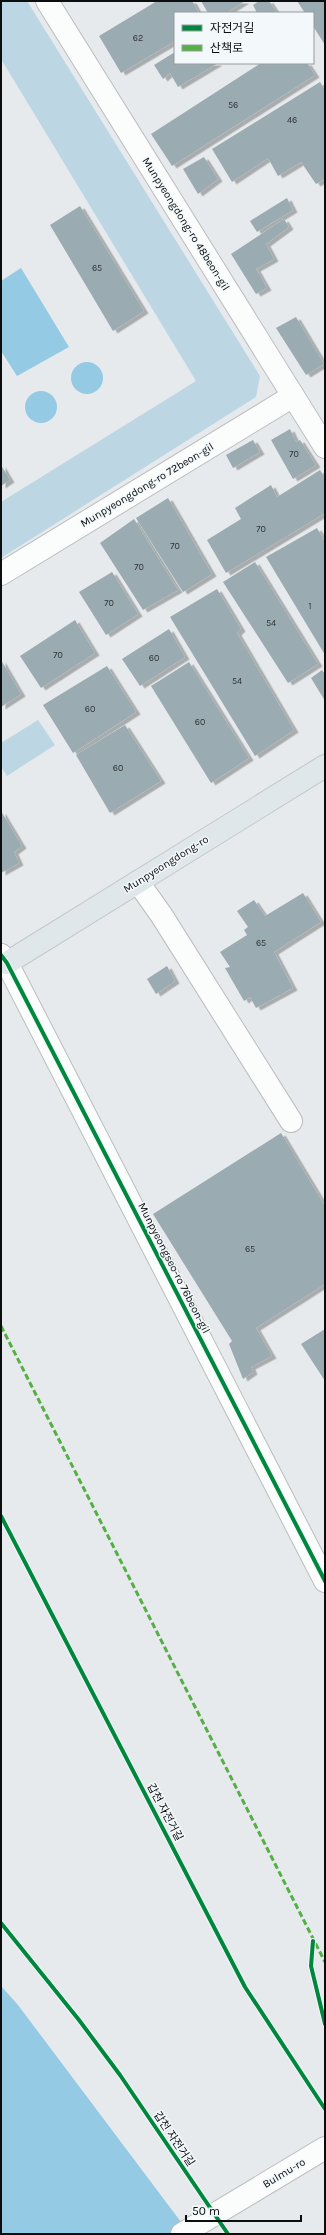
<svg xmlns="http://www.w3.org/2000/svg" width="326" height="2235" viewBox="0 0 326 2235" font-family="Karla,'Noto Sans KR',sans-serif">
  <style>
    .green { fill: #bcd6e3 }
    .water { fill: #94cae4 }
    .building { fill: #9babb2; filter: url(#shadow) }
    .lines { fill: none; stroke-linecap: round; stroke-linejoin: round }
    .minor-casing { stroke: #bbbdbe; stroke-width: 24 }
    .major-casing { stroke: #c5c7c8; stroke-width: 24 }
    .minor { stroke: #fbfcfc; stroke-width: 22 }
    .major { stroke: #dfe7eb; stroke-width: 22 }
    .quiet { stroke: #54b044; stroke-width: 3; stroke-dasharray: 6 3; stroke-linecap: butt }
    .cycleway-casing { stroke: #f3f8fa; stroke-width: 6 }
    .cycleway { stroke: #00873e; stroke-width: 4 }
    .labels { text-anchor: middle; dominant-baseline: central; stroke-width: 3; stroke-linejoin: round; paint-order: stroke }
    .number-label { font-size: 9px; fill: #2f3437 }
    .street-label { font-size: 11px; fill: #0b0d0e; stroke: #f3f8fa }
  </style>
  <defs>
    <filter id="shadow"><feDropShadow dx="4.5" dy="2.5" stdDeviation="0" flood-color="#0004"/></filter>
  </defs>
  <rect width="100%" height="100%" fill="#e7eaec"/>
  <g class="green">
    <polygon points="1,1 27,1 260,376 256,397 1,558 1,502 196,381 1,59"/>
    <polygon points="38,720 55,745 7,776 1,767 1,743"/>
  </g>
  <g class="water">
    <polygon points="21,268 69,347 17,376 1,351 1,281"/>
    <circle cx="87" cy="378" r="16"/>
    <circle cx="41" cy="407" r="16"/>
    <polygon points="1,1986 18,2005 190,2234 1,2234"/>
  </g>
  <g class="building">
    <polygon points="157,1 192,1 199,13 175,13 175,41 121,73 99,36"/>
    <polygon points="201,1 245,1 226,13 208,13"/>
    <polygon points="259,1 269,1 277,13 257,13 253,5"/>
    <polygon points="297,1 325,1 325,45 313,26 313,13 305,13"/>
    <polygon points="175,52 175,63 218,63 178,87 170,73 163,79 154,65"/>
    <polygon points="261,63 307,63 315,75 172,166 151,134"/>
    <polygon points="320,82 325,90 325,179 316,184 301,162 278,176 268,158 232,182 212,149"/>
    <polygon points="204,157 218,179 198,194 183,169"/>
    <polygon points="287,198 293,210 257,232 250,221"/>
    <polygon points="80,206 144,311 113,331 50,225"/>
    <polygon points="284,219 289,227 266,244 274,259 256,269 267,288 256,294 231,254"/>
    <polygon points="296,317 324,364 306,375 276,328"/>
    <polygon points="290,429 296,442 300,440 316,465 293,479 271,440"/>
    <polygon points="253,440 260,452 233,468 226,455"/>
    <polygon points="1,465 10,480 1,486"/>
    <polygon points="320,470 325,478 325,513 226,573 207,540 241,519 235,508 271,485 277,497"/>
    <polygon points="168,498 212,574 183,592 136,518"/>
    <polygon points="134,519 178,590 143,610 100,543"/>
    <polygon points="317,528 325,542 325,655 266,557"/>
    <polygon points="255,562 318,664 288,683 223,582"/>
    <polygon points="112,572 138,614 106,635 79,592"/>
    <polygon points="217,589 241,629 237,633 294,730 255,756 170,617"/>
    <polygon points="75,620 95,653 41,688 20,656"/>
    <polygon points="169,629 185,657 140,686 122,659"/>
    <polygon points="1,660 21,694 1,707"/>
    <polygon points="189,662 249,758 211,783 151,686"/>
    <polygon points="107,666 136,712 73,753 43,705"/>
    <polygon points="322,670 325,674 325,701 311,678"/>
    <polygon points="125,725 161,781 110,813 76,755"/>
    <polygon points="1,811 22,846 14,852 19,863 1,873"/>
    <polygon points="303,893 321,922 274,952 293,988 256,1008 250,997 244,1001 225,968 230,967 220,952 247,935 244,930 248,927 237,911 254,900 265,916"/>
    <polygon points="167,966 175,981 156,994 147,979"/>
    <polygon points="281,1133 325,1206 325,1284 256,1328 272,1356 251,1367 253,1372 243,1379 229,1344 232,1341 153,1214"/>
    <polygon points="325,1329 325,1381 301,1344"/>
  </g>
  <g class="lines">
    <g class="minor-casing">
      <g id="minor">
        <polyline points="47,1 325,447"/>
        <polyline points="1,574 293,396"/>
        <polyline points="138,882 162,916 291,1121"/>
        <polyline points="1,955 7,963 325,1581"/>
        <polyline points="182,2234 325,2148"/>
      </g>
    </g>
    <g class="major-casing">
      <polyline id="major" points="7,963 325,766"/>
    </g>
    <use href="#minor" class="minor"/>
    <use href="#major" class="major"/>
    <polyline class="quiet" points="1,1326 325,1962"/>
    <g class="cycleway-casing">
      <g id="cycleway">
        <polyline points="1,955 7,963 325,1581"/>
        <polyline points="1,1516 245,1987 325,2109"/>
        <polyline points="1,1923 79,2020 120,2075 228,2234"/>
        <polyline points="313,1941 311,1966 325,2024"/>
      </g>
    </g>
    <use href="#cycleway" class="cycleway"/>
  </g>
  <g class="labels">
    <g class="number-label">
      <text x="138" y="38">62</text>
      <text x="233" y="105">56</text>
      <text x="292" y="120">46</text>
      <text x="97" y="268">65</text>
      <text x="294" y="454">70</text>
      <text x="261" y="529">70</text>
      <text x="175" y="546">70</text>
      <text x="139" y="567">70</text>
      <text x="109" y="603">70</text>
      <text x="310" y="606">1</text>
      <text x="271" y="623">54</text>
      <text x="58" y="655">70</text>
      <text x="154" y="658">60</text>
      <text x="237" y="681">54</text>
      <text x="90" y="709">60</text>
      <text x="200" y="722">60</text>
      <text x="118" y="768">60</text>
      <text x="261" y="943">65</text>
      <text x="250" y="1249">65</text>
    </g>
    <g class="street-label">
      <text transform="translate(186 224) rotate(58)">Munpyeongdong-ro 48beon-gil</text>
      <text transform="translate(147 485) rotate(-31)">Munpyeongdong-ro 72beon-gil</text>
      <text transform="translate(166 864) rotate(-32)">Munpyeongdong-ro</text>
      <text transform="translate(174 1268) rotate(63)">Munpyeongseo-ro 76beon-gil</text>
      <text transform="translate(165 1812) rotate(62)">갑천 자전거길</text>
      <text transform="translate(174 2139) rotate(56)">갑천 자전거길</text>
      <text transform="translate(284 2173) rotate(-31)">Bulmu-ro</text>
    </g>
  </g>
  <rect width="326" height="2235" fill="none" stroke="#0b0d0e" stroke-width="4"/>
  <rect x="174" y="12" width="140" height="52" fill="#f3f8fa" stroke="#969a9c"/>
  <rect x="182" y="25" width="20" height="6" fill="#00873e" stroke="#969a9c"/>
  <text x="210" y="32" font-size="12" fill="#0b0d0e">자전거길</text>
  <rect x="182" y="45" width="20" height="6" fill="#54b044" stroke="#969a9c"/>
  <text x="210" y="52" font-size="12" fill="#0b0d0e">산책로</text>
  <path d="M186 2215v6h115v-6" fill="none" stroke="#0b0d0e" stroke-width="2"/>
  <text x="192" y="2215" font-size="12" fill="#0b0d0e" stroke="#f3f8fa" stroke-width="3" paint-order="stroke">50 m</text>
</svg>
